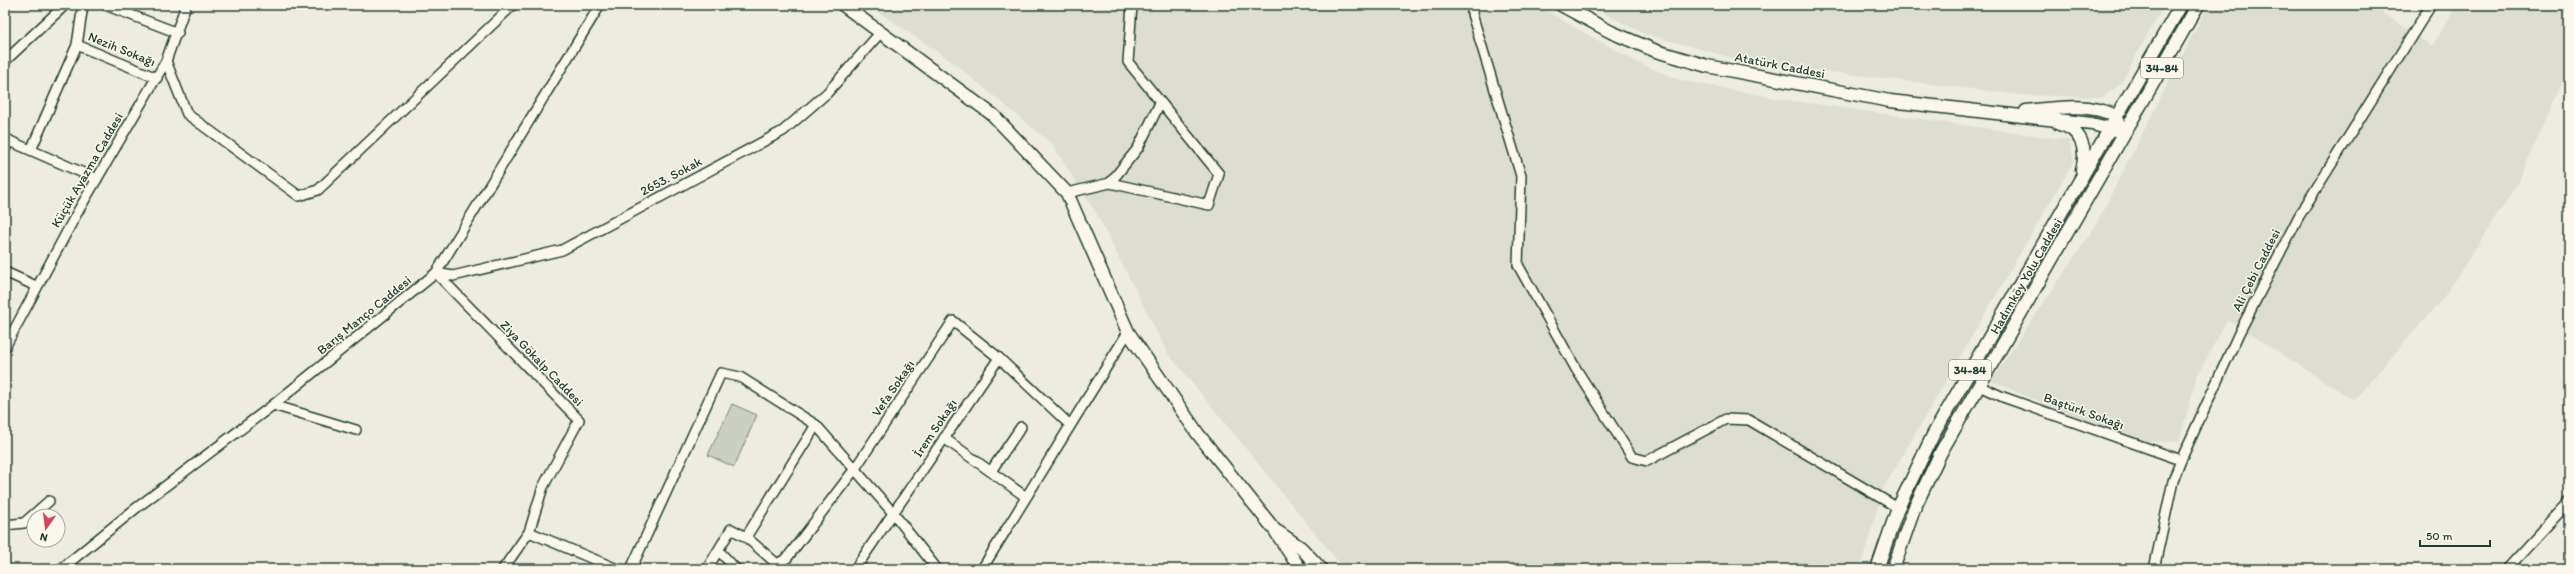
<svg xmlns="http://www.w3.org/2000/svg" width="2574" height="574" viewBox="0 0 2574 574" font-family="Itim,sans-serif">
  <style>
    .built { fill: #ddddd2 }
    .green { fill: #cbcfc4; stroke: #75867c }
    .lines { fill: none; stroke-linecap: round; stroke-linejoin: round }
    .minor-casing { stroke: #1f3d34; stroke-width: 12 }
    .major-casing { stroke: #1f3d34; stroke-width: 15 }
    .minor { stroke: #fbf7ec; stroke-width: 9 }
    .major { stroke: #fbf7ec; stroke-width: 12 }
    .labels { text-anchor: middle; dominant-baseline: central; stroke-width: 3; stroke-linejoin: round; paint-order: stroke }
    .shield { fill: #fbf7ec; stroke: #61756b; stroke-width: 1 }
    .shield-label { font-size: 12px; font-weight: bold; fill: #1f3d34 }
    .street-label { font-size: 13px; fill: #1f3d34; stroke: #fbf7ec }
  </style>
  <rect width="100%" height="100%" fill="#eeece1"/>
  <filter id="ink" filterUnits="userSpaceOnUse"><feTurbulence type="fractalNoise" baseFrequency=".025" numOctaves="2"/><feDisplacementMap in="SourceGraphic" scale="8" xChannelSelector="R" yChannelSelector="G"/><feConvolveMatrix kernelMatrix="1 2 1 2 8 2 1 2 1" color-interpolation-filters="sRGB"/></filter>
  <g filter="url(#ink)">
    <g class="built">
      <polygon points="868,5 1535,5 1639,63 1680,80 1780,99 2069,140 2074,161 1883,489 1860,569 1344,569 1167,352 1096,213 1051,143 951,61"/>
      <polygon points="1587,5 2164,5 2120,85 2103,97 2021,95 1748,62 1645,34"/>
      <polygon points="2208,5 2371,5 2432,46 2457,5 2569,5 2569,65 2518,183 2444,297 2354,400 2227,320 2197,376 2179,442 2134,441 1991,381 2094,228"/>
    </g>
    <polygon class="green" points="732,404 757,415 734,467 708,455"/>
    <g class="lines">
      <g class="minor-casing">
        <g id="minor">
          <polyline points="105,5 178,33"/>
          <polyline points="1473,5 1472,14 1521,176 1518,265 1576,369 1632,457 1647,461 1726,419 1749,420 1898,508"/>
          <polyline points="77,45 157,78"/>
          <polyline points="5,61 65,5"/>
          <polyline points="166,61 187,114 299,196 318,190 513,5"/>
          <polyline points="5,139 97,179"/>
          <polyline points="5,150 9,140"/>
          <polyline points="31,150 77,45 83,5"/>
          <polyline points="1110,183 1138,148 1160,103"/>
          <polyline points="1067,193 1110,183 1209,205 1219,174 1128,62 1132,5"/>
          <polyline points="5,272 36,286"/>
          <polyline points="436,273 453,276 562,250 783,131 827,93 881,32"/>
          <polyline points="436,273 579,420 543,487 529,532 503,569"/>
          <polyline points="5,347 77,213 166,61 186,5"/>
          <polyline points="1979,386 2003,397 2181,460"/>
          <polyline points="273,405 356,430"/>
          <polyline points="816,425 746,537 777,564 787,558 854,470 953,321 999,358 1070,425"/>
          <polyline points="944,438 1026,497"/>
          <polyline points="991,471 1021,427"/>
          <polyline points="5,525 24,523 49,501"/>
          <polyline points="529,532 617,569"/>
          <polyline points="719,551 736,569"/>
          <polyline points="61,569 135,509 273,405 436,273 597,10 598,5"/>
          <polyline points="631,569 721,373 740,377 816,425 894,514 937,569"/>
          <polyline points="707,569 731,529 746,537"/>
          <polyline points="855,569 999,358"/>
          <polyline points="982,569 1128,332"/>
          <polyline points="2154,569 2173,481 2181,460 2239,333 2299,216 2431,5"/>
          <polyline points="2507,569 2569,502"/>
        </g>
      </g>
      <g class="major-casing">
        <g id="major">
          <polyline points="843,5 993,115 1067,193 1128,332 1198,434 1274,529 1300,569"/>
          <polyline points="1561,5 1611,32 1656,51 1707,66 1890,101 2092,124 2115,130"/>
          <path d="M 2026,111 C 2056,108 2088,102 2116,116 L 2118,123"/>
          <path d="M 2059,124 C 2081,129 2088,149 2082,170"/>
          <polyline points="1278,532 1301,548 1321,569"/>
          <polyline points="1877,569 1898,508 1933,435 2181,5"/>
          <polyline points="1893,569 1914,509 1941,452 2198,5"/>
        </g>
      </g>
      <use href="#minor" class="minor"/>
      <use href="#major" class="major"/>
    </g>
  </g>
  <g class="labels">
    <g class="shield">
      <rect x="2141" y="58" width="42" height="20" rx="3"/>
      <rect x="1949" y="360" width="42" height="20" rx="3"/>
    </g>
    <g class="shield-label">
      <text x="2162" y="68">34-84</text>
      <text x="1970" y="370">34-84</text>
    </g>
    <g class="street-label">
      <text transform="translate(122 49) rotate(22)">Nezih Sokağı</text>
      <text transform="translate(1780 65) rotate(11)">Atatürk Caddesi</text>
      <text transform="translate(87 170) rotate(-60)">Küçük Ayazma Caddesi</text>
      <text transform="translate(671 176) rotate(-28)">2653. Sokak</text>
      <text transform="translate(2256 270) rotate(-63)">Ali Çebi Caddesi</text>
      <text transform="translate(2026 276) rotate(-60)">Hadımköy Yolu Caddesi</text>
      <text transform="translate(364 315) rotate(-39)">Barış Manço Caddesi</text>
      <text transform="translate(542 363) rotate(46)">Ziya Gökalp Caddesi</text>
      <text transform="translate(893 388) rotate(-56)">Vefa Sokağı</text>
      <text transform="translate(2084 411) rotate(20)">Baştürk Sokağı</text>
      <text transform="translate(935 428) rotate(-56)">İrem Sokağı</text>
    </g>
  </g>
  <rect width="2574" height="574" fill="none" stroke="#fbf7ec" stroke-width="20"/>
  <rect x="10" y="10" width="2554" height="554" fill="none" stroke="#1f3d34" stroke-width="1.5" filter="url(#ink)"/>
  <g transform="translate(46 528) rotate(194)"><circle r="19" fill="#fbf7ec" stroke="#a3ada2"/>
  <path d="M0-3L7 15L0 10L-7 15Z" fill="#d1495b"/>
  <text y="-6" font-size="11" font-weight="bold" text-anchor="middle" fill="#1f3d34">N</text>
  </g>
  <path d="M2420 540v6h70v-6" fill="none" stroke="#1f3d34" stroke-width="2"/>
  <text x="2426" y="540" font-size="12" fill="#1f3d34" stroke="#fbf7ec" stroke-width="3" paint-order="stroke">50 m</text>
</svg>
